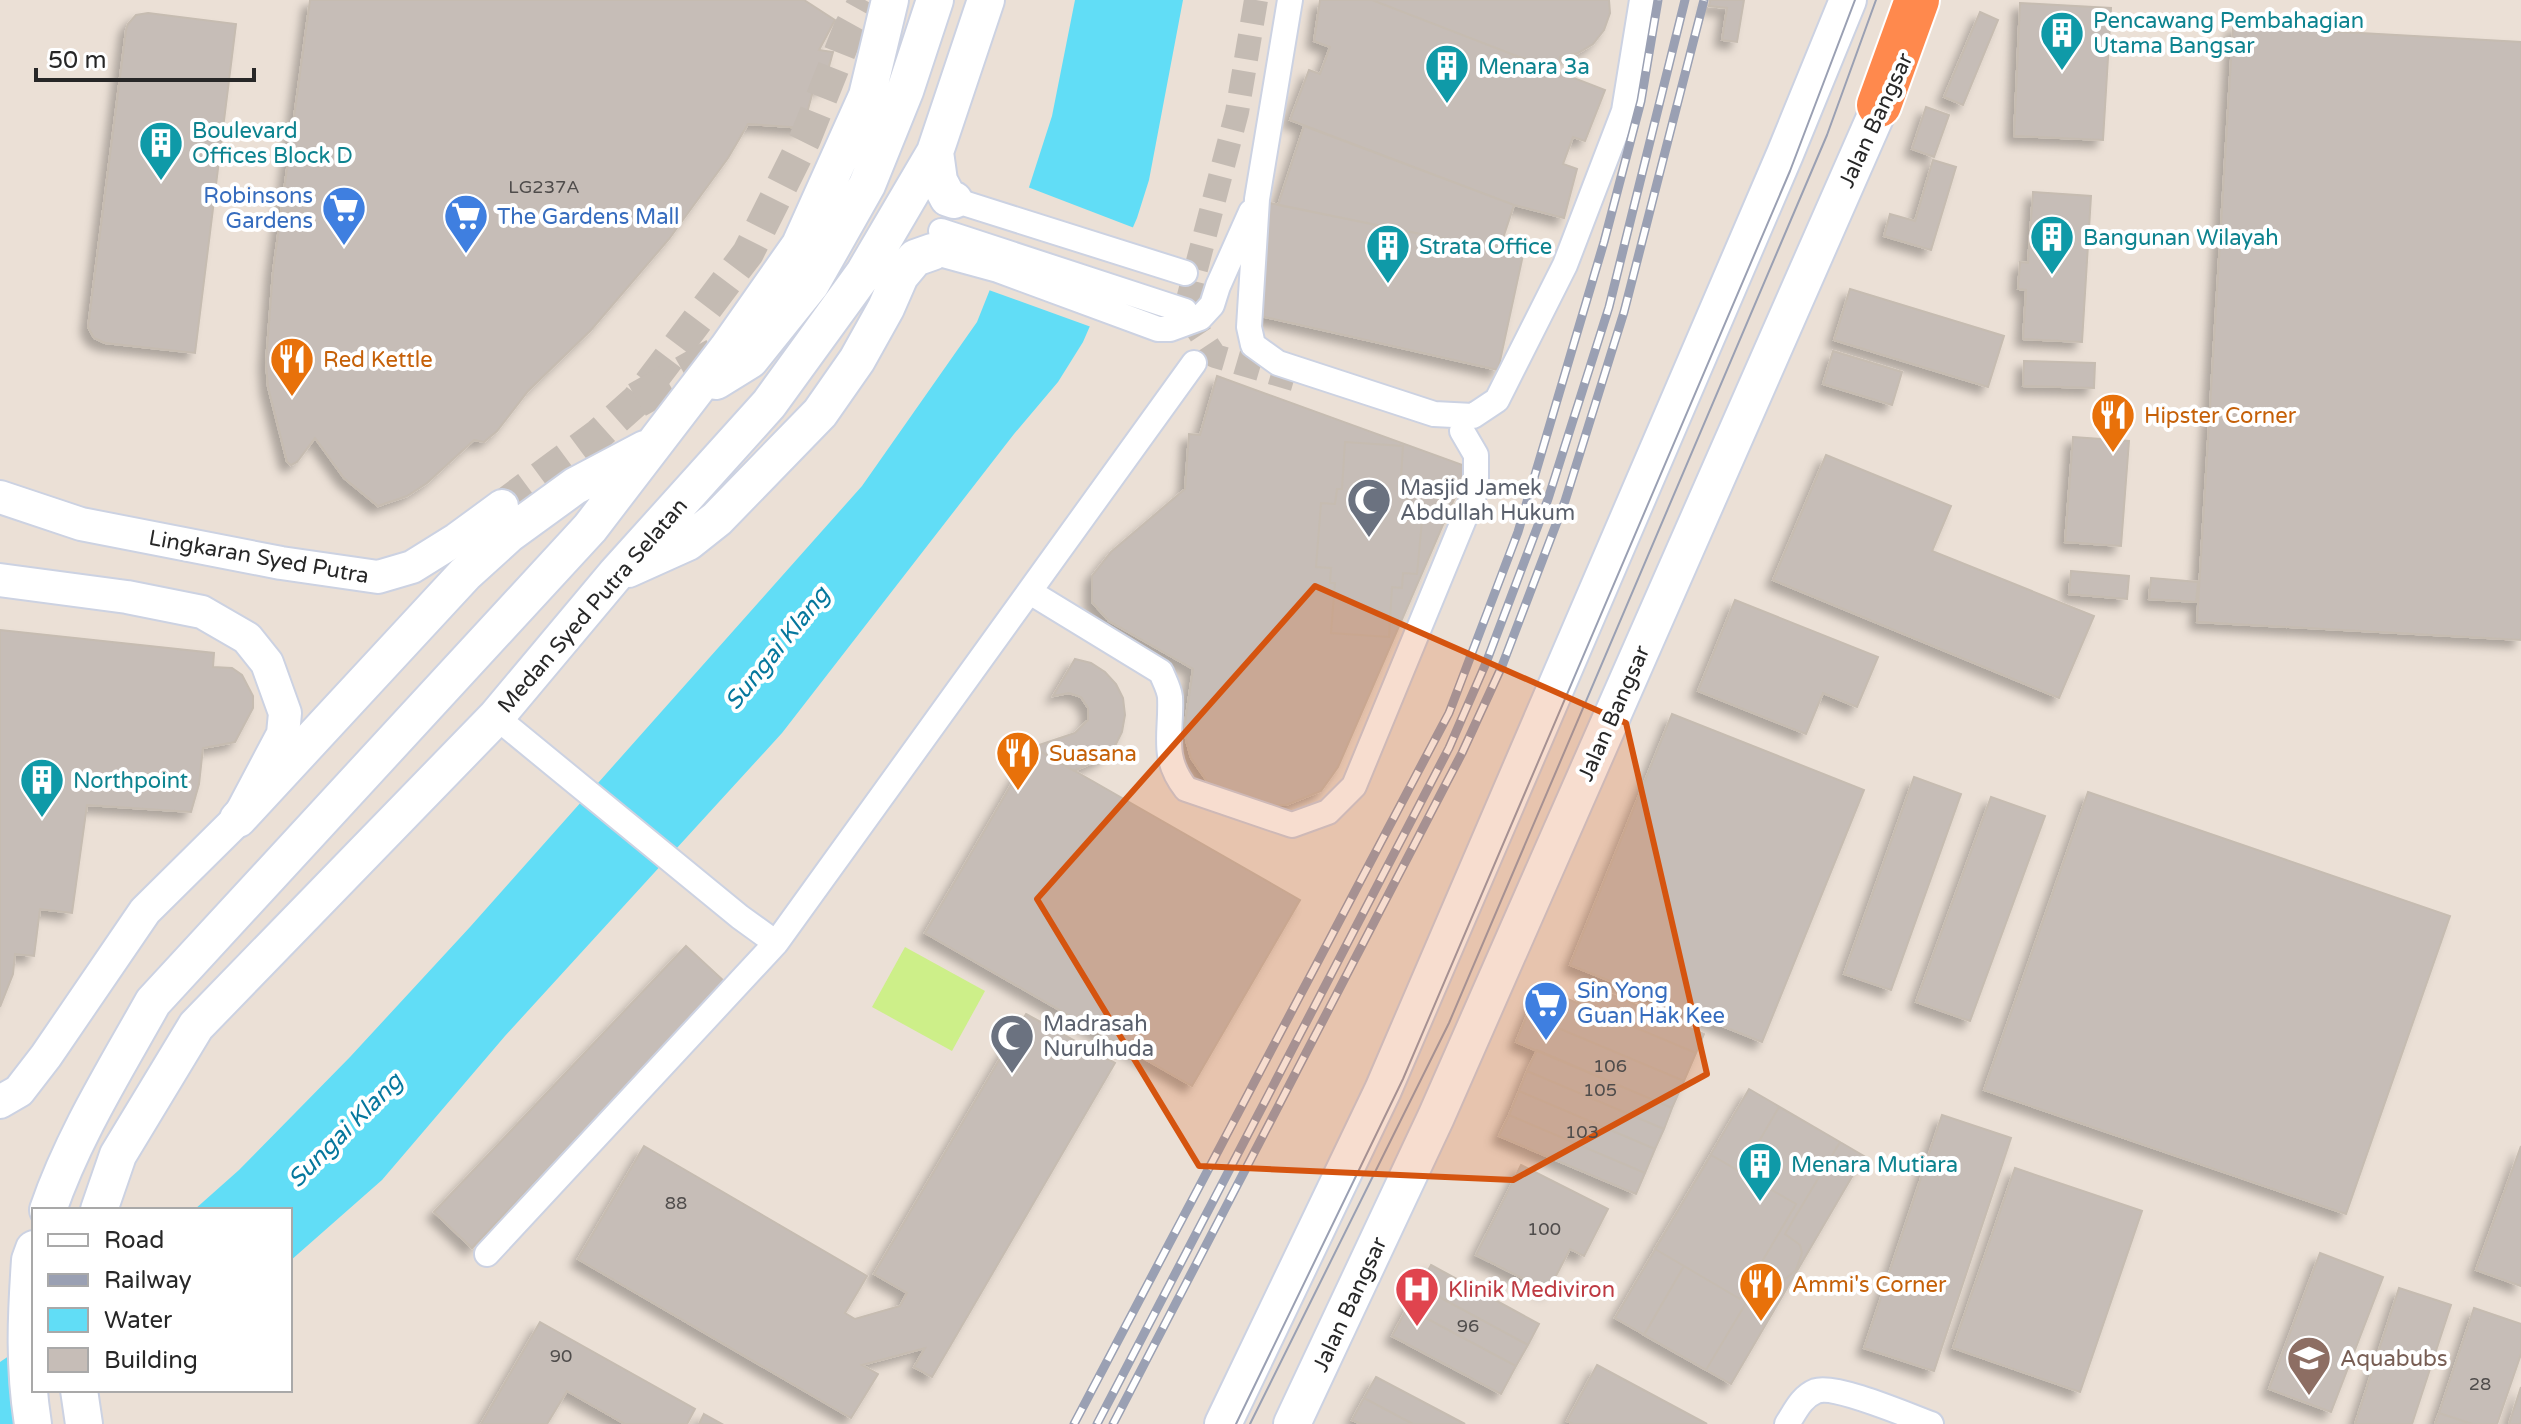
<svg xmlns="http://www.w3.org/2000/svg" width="2521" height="1424" font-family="'Varela Round',sans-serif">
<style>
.pitch{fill:#cdef89}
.water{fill:#61ddf6}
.pier{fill:#ebe0d6}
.building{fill:#c6bdb7;stroke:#c6bcb1;stroke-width:2;filter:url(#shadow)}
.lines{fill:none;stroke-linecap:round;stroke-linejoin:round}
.minor-tunnel{stroke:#c4bbb3;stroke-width:24;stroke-dasharray:24 12;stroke-linecap:butt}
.tertiary-tunnel{stroke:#c4bbb3;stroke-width:32;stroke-dasharray:32 16;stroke-linecap:butt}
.secondary-tunnel{stroke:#c4bbb3;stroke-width:36;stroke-dasharray:36 18;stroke-linecap:butt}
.minor-casing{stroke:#ccd2e2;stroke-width:28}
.tertiary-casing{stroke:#ccd2e2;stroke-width:36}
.secondary-casing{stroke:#ccd2e2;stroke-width:40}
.motorway-casing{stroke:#fff;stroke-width:48}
.minor{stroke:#fff;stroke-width:24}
.tertiary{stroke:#fff;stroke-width:32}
.secondary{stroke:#fff;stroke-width:36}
.motorway{stroke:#ff894d;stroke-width:44}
.tram{stroke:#9aa0b3;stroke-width:2}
.rail-casing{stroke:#9aa0b3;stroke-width:9}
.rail{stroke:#fff;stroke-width:6;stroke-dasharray:18;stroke-linecap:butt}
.marked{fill:#d5540f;fill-opacity:0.2;stroke:#d5540f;stroke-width:6;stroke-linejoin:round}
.labels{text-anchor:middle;stroke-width:8;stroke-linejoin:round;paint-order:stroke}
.number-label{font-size:18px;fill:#4f4c4b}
.culture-label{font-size:22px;fill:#0d838f;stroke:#fff;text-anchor:start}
.street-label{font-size:22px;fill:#272727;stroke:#fff}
.shop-label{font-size:22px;fill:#366cbe;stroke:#fff;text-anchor:start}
.food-label{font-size:22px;fill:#c56008;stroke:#fff;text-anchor:start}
.worship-label{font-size:22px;fill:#5b616d;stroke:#fff;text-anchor:start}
.health-label{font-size:22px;fill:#be3a42;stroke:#fff;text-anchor:start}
.education-label{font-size:22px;fill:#785e54;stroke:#fff;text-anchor:start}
.water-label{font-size:24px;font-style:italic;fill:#05779d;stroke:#fff}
</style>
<defs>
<filter id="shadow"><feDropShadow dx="-7" dy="7" stdDeviation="4" flood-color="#0004"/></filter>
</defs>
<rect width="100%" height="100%" fill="#ebe0d6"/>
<path class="pitch" d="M905 947 985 991 952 1051 872 1007Z"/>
<path class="water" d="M1075 0H1183L1149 180 1137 218 1083 342 1058 382 1014 434 782 733 505 1036 382 1180 290 1261V1210H194L239 1170 350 1057 470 927 862 486 977 322 1022 209 1052 116Z
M34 1339V1390H122L72 1424H0V1362Z"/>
<path class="pier" d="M1025 186 1137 229 1094 328 986 289Z
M34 1390H120L121 1396 79 1424H29Z"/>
<path class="building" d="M310 0H804L835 20 819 50 833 52 823 88 814 87 803 128 748 124 728 158 669 239 591 330 528 391 497 431 484 442 474 440 427 483 407 496 378 506 344 478 315 438 297 462 291 465 287 462 268 387 266 362 273 271Z
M1320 0H1372L1605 90 1585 141 1573 137 1563 164 1577 169 1564 218 1514 205 1290 120 1309 70 1320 74 1330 47 1314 41Z
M1372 0H1609L1610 13 1604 30 1593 44 1578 53 1560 57 1558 72Z
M1710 0H1744L1737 42 1722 40 1727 8 1709 6Z
M2020 3 2111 8 2103 140 2014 136Z
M1980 12 1998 20 1963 105 1944 97Z
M148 13 236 24 195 353 105 343 94 338 88 327 126 30 128 24 136 15Z
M2233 26 2521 42V640L2197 622Z
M1926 107 1949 115 1934 157 1912 149Z
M1304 126 1514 205 1499 250 1278 205Z
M1933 160 1956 167 1931 250 1884 236 1890 214 1915 221Z
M2033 192 2091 196 2082 342 2023 339 2026 290 2018 289 2020 262 2028 263Z
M1270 203 1523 255 1498 370 1256 315Z
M1850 289 2004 336 1988 387 1834 340Z
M1833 351 1902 372 1892 405 1823 384Z
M2024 361 2095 363 2094 388 2023 386Z
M1217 376 1468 467 1338 767 1321 791 1286 805H1266L1215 786 1207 781 1191 758 1186 740 1185 723 1193 669 1109 621 1092 602V576L1111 552 1185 489 1189 434 1200 435Z
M2073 437 2129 441 2121 546 2065 542Z
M1345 442 1403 446 1400 493H1408L1406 509 1423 510 1417 574 1403 573 1402 588 1392 587 1389 637 1331 633 1335 583H1330L1331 568 1316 567 1321 503 1335 504 1337 489H1342Z
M1826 455 1951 506 1932 551 2094 616 2059 698 1773 580Z
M2071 571 2129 576 2127 599 2069 594Z
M2151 578 2198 582 2196 602 2149 599Z
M1735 600 1878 657 1857 707 1823 693 1806 734 1698 691Z
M0 630 214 653 213 667 232 668 242 675 253 696V708L235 742 203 748 199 784 191 812 87 805 72 913 40 909 34 956 15 954 13 974 0 1007Z
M1075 659 1091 663 1105 672 1116 684 1123 698 1125 715 1122 732 1115 746 1102 759 1074 771 1033 747 1075 733 1088 720V708L1081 697 1069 693 1053 696Z
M1672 714 1864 790 1762 1042 1570 965Z
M1033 747 1300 900 1192 1086 925 933Z
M1914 777 1961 794 1891 990 1844 974Z
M2088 792 2450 916 2346 1214 1984 1090Z
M1991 797 2045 816 1970 1021 1916 1002Z
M686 946 725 982 472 1248 434 1212Z
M1587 984 1704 1034 1696 1053 1579 1004Z
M1539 987 1696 1053 1684 1081 1527 1015Z
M1026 1014 1115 1063 932 1377 914 1367 925 1348 862 1365 878 1374 851 1418 578 1259 644 1146 867 1276 845 1313 855 1319 900 1306 907 1293 874 1274Z
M1527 1015 1684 1081 1672 1108 1516 1042Z
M1537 1050 1672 1108 1664 1129 1527 1071Z
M1527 1071 1664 1129 1655 1149 1519 1091Z
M1749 1089 1864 1156 1731 1384 1615 1318Z
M1519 1091 1655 1149 1645 1173 1509 1115Z
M1779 1107 1840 1142 1785 1234 1800 1245 1802 1253 1796 1270 1783 1281 1773 1282 1761 1278 1706 1370 1644 1335 1684 1266 1655 1249 1711 1155 1741 1172Z
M1509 1115 1645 1173 1636 1194 1499 1136Z
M1942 1115 2011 1138 1934 1371 1864 1348Z
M2521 1146V1286L2476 1270Z
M1711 1155 1796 1204 1740 1299 1655 1249Z
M1521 1165 1608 1209 1584 1256 1570 1249 1548 1291 1476 1255Z
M2015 1168 2142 1211 2080 1392 1953 1348Z
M2320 1253 2383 1277 2331 1412 2269 1389Z
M1431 1265 1539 1324 1528 1345 1419 1286Z
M1419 1286 1528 1345 1516 1366 1407 1308Z
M2399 1288 2451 1305 2412 1424H2355Z
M1407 1308 1516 1366 1501 1394 1392 1336Z
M2474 1308 2521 1324V1354L2497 1424H2472L2439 1413Z
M540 1322 695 1409 687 1424H625L567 1391 547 1424H481Z
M1597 1365 1707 1424H1573L1567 1421Z
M1376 1377 1465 1424H1413L1364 1398Z
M2521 1387V1424H2509Z
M1364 1398 1413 1424H1361L1352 1420Z
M2439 1413 2472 1424H2435Z
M704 1414 722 1424H699Z"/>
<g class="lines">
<path class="minor-tunnel" d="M1256 0 1237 112 1185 311 1215 356 1304 382"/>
<path class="tertiary-tunnel" d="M502 506 599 434 637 400 748 253 805 139 849 29 865 0"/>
<path class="secondary-tunnel" d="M637 400 727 349"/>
<g class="minor-casing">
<path id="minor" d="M1290 0 1257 199 1249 327 1253 345 1278 363 1434 414 1473 416 1497 400 1565 265 1624 111 1642 0
M954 200 1185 273
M941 231 1185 311
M932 252 998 270 1158 329H1170L1200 318 1212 305 1218 286 1251 212
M1030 592 1161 672C1164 680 1169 688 1170 697 1172 733 1160 756 1186 789L1292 825 1328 812 1354 786 1476 490V455L1462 431
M496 717 740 917 776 943
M487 1254 776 943 1194 363
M1787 1424C1795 1412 1801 1397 1816 1391 1835 1384 1909 1416 1931 1424"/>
</g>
<g class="tertiary-casing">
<path id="tertiary" d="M0 497 81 524 281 563 378 577 412 567 457 539 502 506
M0 580 127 597 202 612 247 638 267 663 285 713 283 734 238 819 145 911 46 1056 19 1091 0 1102"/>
</g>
<g class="secondary-casing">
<path id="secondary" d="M935 152 939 181 948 198 954 200
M716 381 750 360 811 284 867 185 905 91 935 0
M628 569 688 542 717 519 820 413 857 360 886 308 900 276 915 258 932 252
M238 819 465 574 509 534 575 486 645 449
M48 1210C73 1137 115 1070 153 1002L590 528 727 349 800 245 867 96 890 0
M99 1210 118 1155 196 1026 496 717 615 575 769 404 864 273 935 152 986 0
M79 1390 84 1424
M33 1424C24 1367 26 1318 30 1260L34 1249
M1223 1424 1383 1090 1785 154 1848 0
M1292 1424 1436 1117 1891 81"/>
</g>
<g class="motorway-casing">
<path id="motorway" d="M1879 105 1917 0"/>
</g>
<use href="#minor" class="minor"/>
<use href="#tertiary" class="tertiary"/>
<use href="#secondary" class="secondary"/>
<use href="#motorway" class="motorway"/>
<path class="tram" d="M1236 1424 1403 1079 1790 171 1855 0
M1250 1424 1449 1023 1827 135 1876 0"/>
<g class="rail-casing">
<path id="rail" d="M1074 1424 1449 713 1518 532 1604 242 1641 101 1658 0
M1097 1424 1449 748 1486 663 1548 499 1609 307 1685 0
M1113 1424 1462 753 1502 666 1565 501 1624 312 1704 0"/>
</g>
<use href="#rail" class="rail"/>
</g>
<path class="marked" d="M1315 586 1626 723 1707 1074 1513 1180 1199 1166 1037 899Z"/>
<defs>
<g id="building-pin" transform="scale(2.3)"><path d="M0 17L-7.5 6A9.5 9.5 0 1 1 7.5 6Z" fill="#0f9aa8" stroke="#fff"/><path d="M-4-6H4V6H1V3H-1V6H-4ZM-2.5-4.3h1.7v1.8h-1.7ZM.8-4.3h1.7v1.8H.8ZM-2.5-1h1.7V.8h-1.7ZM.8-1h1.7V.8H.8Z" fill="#fff"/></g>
<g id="supermarket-pin" transform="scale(2.3)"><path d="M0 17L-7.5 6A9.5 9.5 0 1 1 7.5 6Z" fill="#3f7fe0" stroke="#fff"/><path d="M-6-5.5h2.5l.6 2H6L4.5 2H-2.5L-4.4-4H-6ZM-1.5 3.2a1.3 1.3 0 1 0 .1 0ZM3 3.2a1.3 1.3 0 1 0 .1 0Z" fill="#fff"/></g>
<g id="restaurant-pin" transform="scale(2.3)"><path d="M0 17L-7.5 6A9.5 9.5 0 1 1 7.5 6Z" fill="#e8710a" stroke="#fff"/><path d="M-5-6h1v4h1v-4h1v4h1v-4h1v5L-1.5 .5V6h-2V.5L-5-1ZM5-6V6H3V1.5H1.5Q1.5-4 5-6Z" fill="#fff"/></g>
<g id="mosque-pin" transform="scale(2.3)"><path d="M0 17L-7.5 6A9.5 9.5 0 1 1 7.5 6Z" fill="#6b7280" stroke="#fff"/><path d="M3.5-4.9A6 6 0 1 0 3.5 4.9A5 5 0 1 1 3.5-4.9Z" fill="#fff"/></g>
<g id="hospital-pin" transform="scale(2.3)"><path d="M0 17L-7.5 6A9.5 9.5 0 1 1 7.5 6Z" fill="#e0444e" stroke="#fff"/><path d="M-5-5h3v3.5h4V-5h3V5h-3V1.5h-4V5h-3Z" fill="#fff"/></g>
<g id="school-pin" transform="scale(2.3)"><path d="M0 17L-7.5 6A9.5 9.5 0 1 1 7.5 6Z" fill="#8d6e63" stroke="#fff"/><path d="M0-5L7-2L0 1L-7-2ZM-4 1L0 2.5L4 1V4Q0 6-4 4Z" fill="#fff"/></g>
</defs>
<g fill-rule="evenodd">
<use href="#building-pin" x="2062" y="33"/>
<use href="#building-pin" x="1447" y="66"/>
<use href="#building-pin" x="161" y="143"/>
<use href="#supermarket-pin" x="344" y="208"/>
<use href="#supermarket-pin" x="466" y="216"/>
<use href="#building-pin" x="2052" y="237"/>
<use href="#building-pin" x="1388" y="246"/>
<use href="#restaurant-pin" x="292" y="359"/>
<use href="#restaurant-pin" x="2113" y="415"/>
<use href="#mosque-pin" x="1369" y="500"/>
<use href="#restaurant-pin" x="1018" y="753"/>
<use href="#building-pin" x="42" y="780"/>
<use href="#supermarket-pin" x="1546" y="1003"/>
<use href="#mosque-pin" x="1012" y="1036"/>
<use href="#building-pin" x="1760" y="1164"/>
<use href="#restaurant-pin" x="1761" y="1284"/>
<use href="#hospital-pin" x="1417" y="1289"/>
<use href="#school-pin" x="2309" y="1358"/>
</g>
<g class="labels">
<g class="number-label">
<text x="544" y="193">LG237A</text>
<text x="1610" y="1072">106</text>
<text x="1600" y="1096">105</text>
<text x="1582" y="1138">103</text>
<text x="676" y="1209">88</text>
<text x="1544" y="1235">100</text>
<text x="1468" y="1332">96</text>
<text x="561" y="1362">90</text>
<text x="2480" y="1390">28</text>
</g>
<g class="culture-label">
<text x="2093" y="28">Pencawang Pembahagian<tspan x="2093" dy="25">Utama Bangsar</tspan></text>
<text x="1478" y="74">Menara 3a</text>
<text x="192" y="138">Boulevard<tspan x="192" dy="25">Offices Block D</tspan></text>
<text x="2083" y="245">Bangunan Wilayah</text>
<text x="1419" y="254">Strata Office</text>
<text x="73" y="788">Northpoint</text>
<text x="1791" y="1172">Menara Mutiara</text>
</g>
<g class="street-label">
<text transform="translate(1875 120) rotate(-65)" y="8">Jalan Bangsar</text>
<text transform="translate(259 556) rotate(10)" y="8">Lingkaran Syed Putra</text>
<text transform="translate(592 605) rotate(-49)" y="8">Medan Syed Putra Selatan</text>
<text transform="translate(1613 713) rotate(-66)" y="8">Jalan Bangsar</text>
<text transform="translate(1349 1304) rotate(-65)" y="8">Jalan Bangsar</text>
</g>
<g class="shop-label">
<text x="313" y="203" text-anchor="end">Robinsons<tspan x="313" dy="25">Gardens</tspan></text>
<text x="497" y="224">The Gardens Mall</text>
<text x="1577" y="998">Sin Yong<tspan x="1577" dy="25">Guan Hak Kee</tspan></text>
</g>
<g class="food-label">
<text x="323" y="367">Red Kettle</text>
<text x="2144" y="423">Hipster Corner</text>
<text x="1049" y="761">Suasana</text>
<text x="1792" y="1292">Ammi's Corner</text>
</g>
<g class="worship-label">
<text x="1400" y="495">Masjid Jamek<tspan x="1400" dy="25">Abdullah Hukum</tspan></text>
<text x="1043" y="1031">Madrasah<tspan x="1043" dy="25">Nurulhuda</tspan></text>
</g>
<g class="health-label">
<text x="1448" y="1297">Klinik Mediviron</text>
</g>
<g class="education-label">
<text x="2340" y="1366">Aquabubs</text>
</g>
<g class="water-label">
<text transform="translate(777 648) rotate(-51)" y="8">Sungai Klang</text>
<text transform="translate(345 1130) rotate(-45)" y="8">Sungai Klang</text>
</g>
</g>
<rect x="32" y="1208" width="260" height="184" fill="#ffffff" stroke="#a9a9a9" stroke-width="2"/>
<rect x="48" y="1234" width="40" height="12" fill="#ffffff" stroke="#a9a9a9" stroke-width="2"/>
<text x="104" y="1248" font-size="24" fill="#272727">Road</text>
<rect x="48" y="1274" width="40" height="12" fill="#9aa0b3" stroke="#a9a9a9" stroke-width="2"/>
<text x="104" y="1288" font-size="24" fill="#272727">Railway</text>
<rect x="48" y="1308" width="40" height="24" fill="#61ddf6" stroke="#a9a9a9" stroke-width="2"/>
<text x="104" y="1328" font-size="24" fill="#272727">Water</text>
<rect x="48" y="1348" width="40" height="24" fill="#c6bdb7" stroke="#a9a9a9" stroke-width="2"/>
<text x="104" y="1368" font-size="24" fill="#272727">Building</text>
<path d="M36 68v12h218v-12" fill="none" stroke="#272727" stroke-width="4"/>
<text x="48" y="68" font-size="24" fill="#272727" stroke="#ffffff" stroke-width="6" paint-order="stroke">50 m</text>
</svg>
